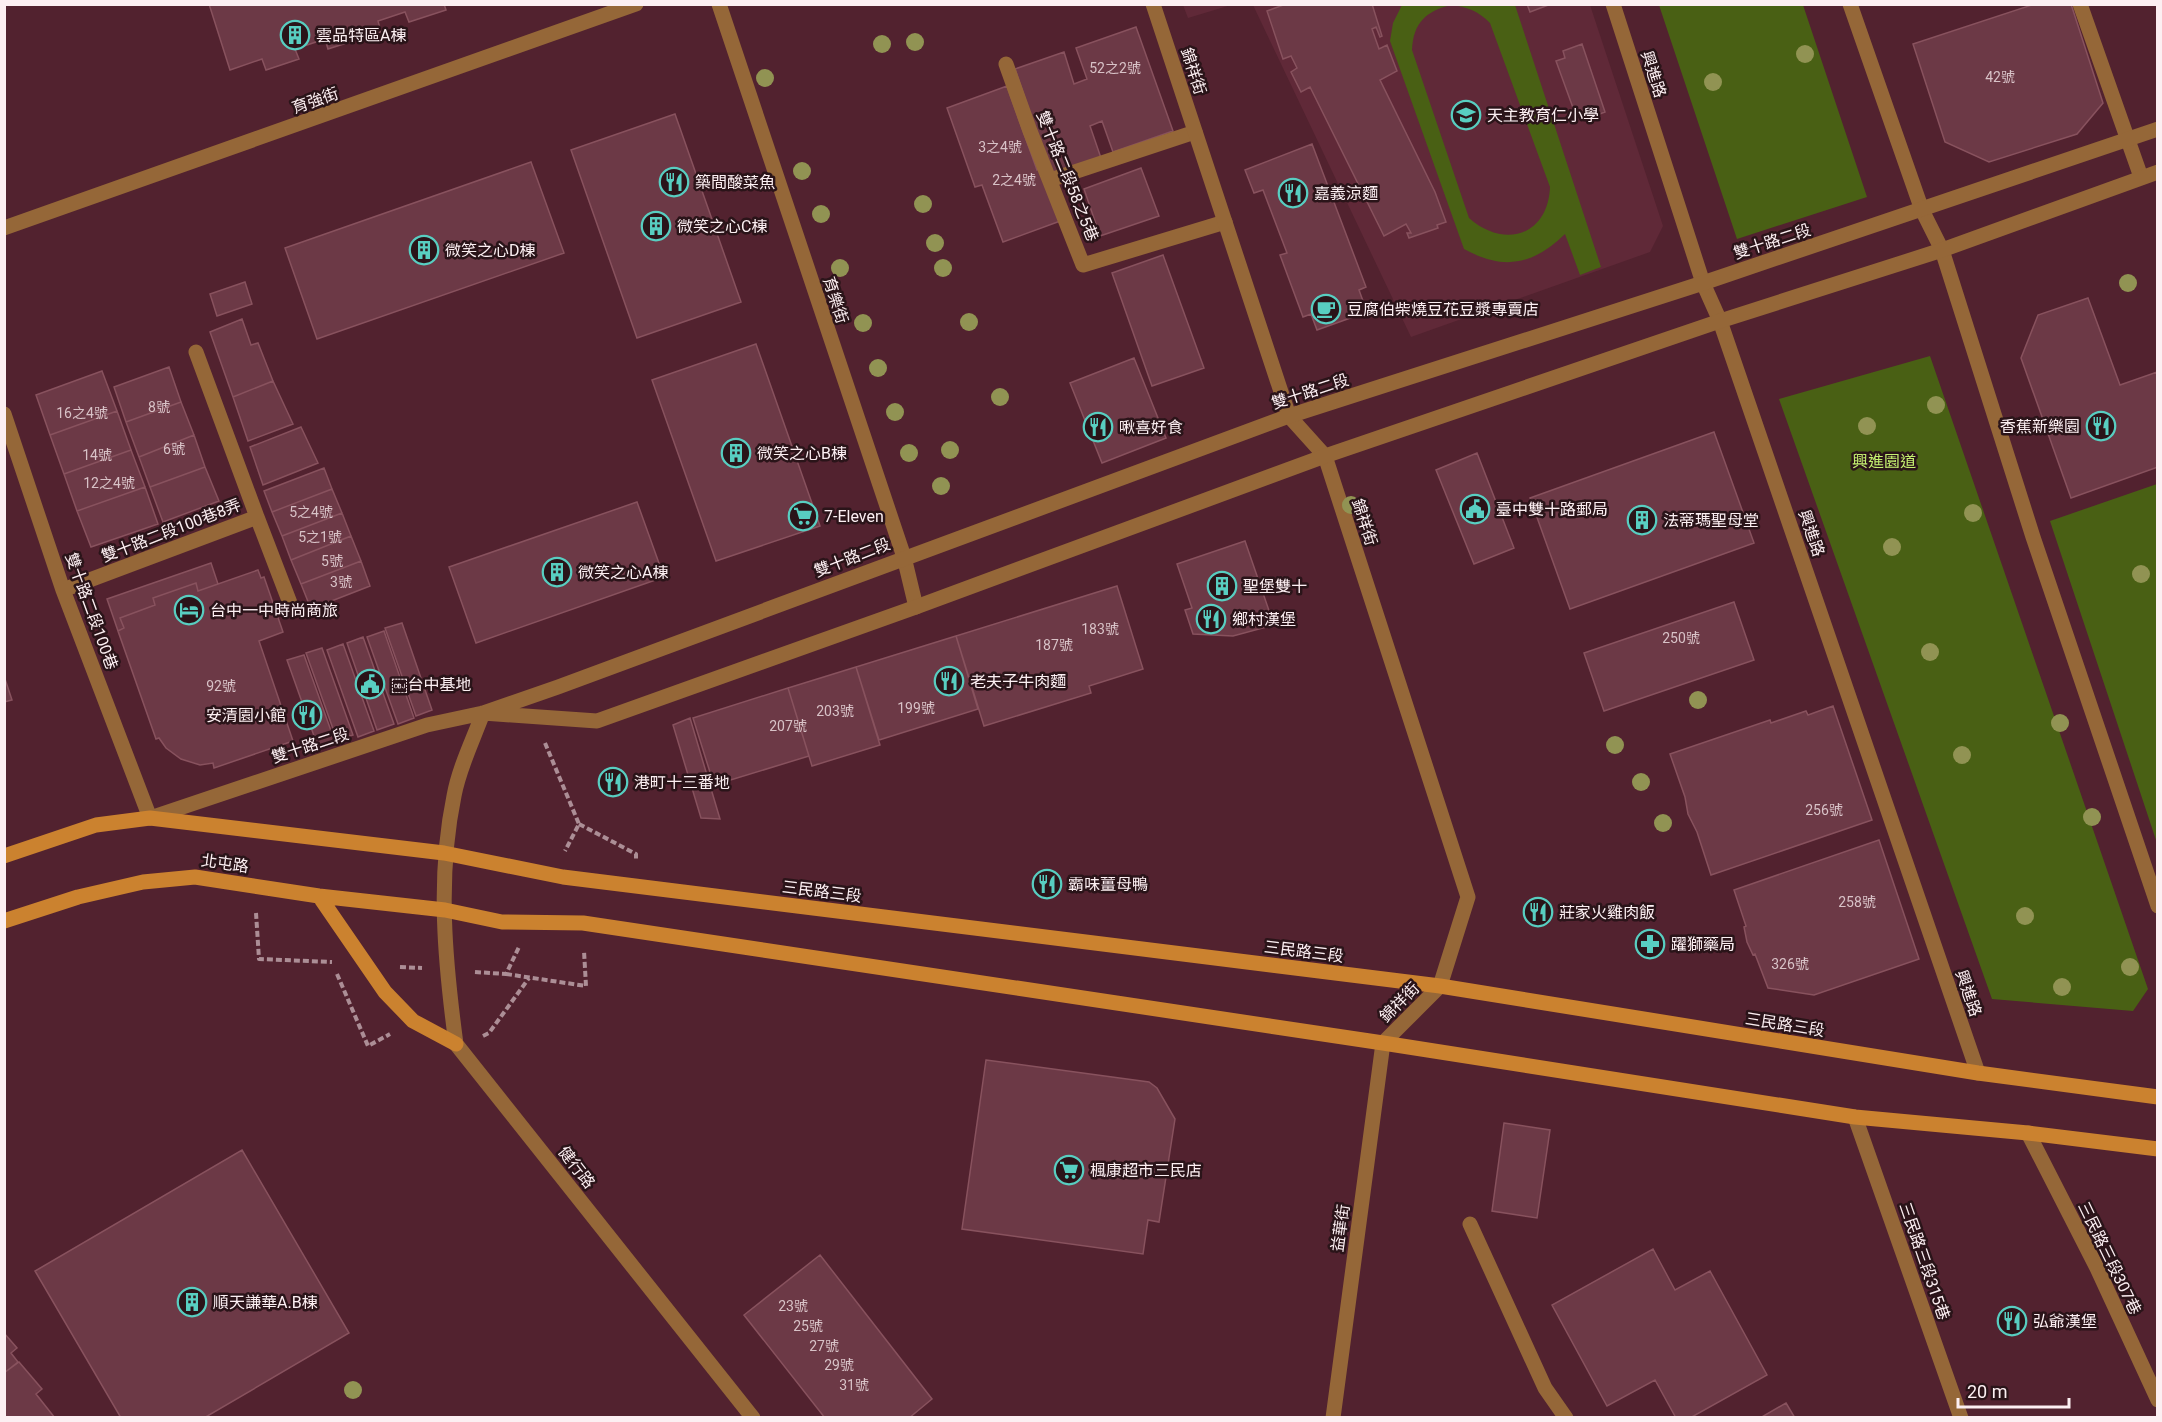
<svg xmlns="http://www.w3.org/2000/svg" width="2162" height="1422" font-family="Roboto,'Noto Sans TC',sans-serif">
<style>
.built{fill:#602938}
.green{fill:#496014;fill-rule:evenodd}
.building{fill:#6c3946;stroke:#88525e;stroke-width:1.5}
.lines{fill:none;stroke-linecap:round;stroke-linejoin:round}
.path{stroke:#ac8e96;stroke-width:4;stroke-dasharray:6 3;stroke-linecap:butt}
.service{stroke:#956738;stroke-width:15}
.minor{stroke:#956738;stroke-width:15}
.tertiary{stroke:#956738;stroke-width:15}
.secondary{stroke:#cb822f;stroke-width:15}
.tree{fill:#919353}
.labels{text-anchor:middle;stroke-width:5;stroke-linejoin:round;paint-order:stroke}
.number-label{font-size:14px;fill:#d8c2c7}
.poi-label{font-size:16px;fill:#fceff2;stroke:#2a1419;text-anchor:start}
.street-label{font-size:16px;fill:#fceff2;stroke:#2a1419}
.park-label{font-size:16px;fill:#c5f071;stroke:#2a1419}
</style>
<rect width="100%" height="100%" fill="#52222f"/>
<path class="built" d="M1183 5V4L1231 5 1188 18Z
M1253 5H1590L1663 226 1650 252 1411 337Z"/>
<path class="green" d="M1402 5H1515L1601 267 1580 275 1565 234C1533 265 1504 271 1464 249L1390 41 1393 23ZM1451 5C1468 7 1478 11 1490 23L1550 187C1548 236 1504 249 1469 218L1412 50C1413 23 1426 11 1451 5Z
M1659 5H1803L1867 197 1737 239Z
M1930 356 2148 989 2133 1011 1992 999 1779 399Z
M2157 484H2158L2157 843 2050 521Z"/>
<path class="building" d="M209 4H444L446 10 409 22 405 12 378 21 381 32 328 49 325 39 295 49 299 59 266 70 262 59 230 70Z
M1286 4H1372L1382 36 1380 37 1376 27 1372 29 1379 49 1387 45 1397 71 1380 80 1435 192 1446 222 1437 225 1438 228 1409 238 1407 233H1411L1406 224 1384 236 1310 87 1301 92 1291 72 1297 68 1291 56 1283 59 1267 11Z
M1527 4H1551L1530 12Z
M2035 4H2071L2103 103 2077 134 1989 162 1945 142 1913 44Z
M1136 27 1173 131 1113 152 1102 121 1090 126 1101 158 1051 175 1015 69 1064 52 1074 84 1087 79 1076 48Z
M1582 44 1605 112 1586 119 1584 113 1576 116 1556 61 1565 58 1563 51Z
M1007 86 1037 170 1044 167 1063 220 1003 242 982 185 975 187 947 108Z
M675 114 741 302 637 338 571 150Z
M1312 144 1366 287 1359 290 1367 312 1317 330 1311 314 1303 317 1280 255 1287 253 1263 190 1254 193 1245 170Z
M531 162 564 253 317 339 285 248Z
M1141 168 1159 216 1100 236 1084 189Z
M1163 255 1204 368 1152 386 1112 273Z
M245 282 252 304 217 316 210 294Z
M2088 298 2120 385 2157 372 2158 467 2071 498 2021 358 2038 315Z
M242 319 251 345 258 343 273 381 233 397 210 332Z
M756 344 820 526 716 561 652 380Z
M1134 358 1166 438 1102 463 1070 383Z
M169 367 181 402 126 422 114 387Z
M102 371 117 411 50 435 36 395Z
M273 381 293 424 248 441 233 397Z
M181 402 194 435 139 457 126 422Z
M117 411 131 450 64 474 50 435Z
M301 427 318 463 263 485 250 447Z
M1714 432 1754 543 1570 609 1530 498Z
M194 435 205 467 150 487 139 457Z
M131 450 145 487 77 511 64 474Z
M1477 453 1514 548 1474 564 1436 470Z
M205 467 219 501 163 522 150 487Z
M324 468 332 489 272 512 264 491Z
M145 487 158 524 91 547 77 511Z
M332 489 342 513 282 536 272 512Z
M637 502 664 577 476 643 449 567Z
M342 513 351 536 291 560 282 536Z
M351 536 361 561 301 584 291 560Z
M1245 541 1274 625 1233 636 1193 634 1185 610 1192 608 1177 564Z
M361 561 370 586 311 609 301 584Z
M211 563 218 584 198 591 196 583 153 598 155 605 120 618 124 628 118 631 107 599Z
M258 570 261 578 264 577 283 632 259 641 293 741 214 768 213 763 200 765 181 759 166 748 159 738 156 739 118 631 124 628 120 618 155 605 153 598 196 583 198 591Z
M1117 586 1143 669 1089 686 1091 693 984 726 956 636Z
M1734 602 1754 660 1604 711 1584 653Z
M402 623 432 710 416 716 385 628Z
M384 631 414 718 398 724 367 637Z
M956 636 978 709 879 740 856 667Z
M363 637 394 724 377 730 347 643Z
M343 644 374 731 358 737 327 650Z
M322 648 353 735 337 740 306 653Z
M304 655 335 742 318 747 287 660Z
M856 667 880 745 812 766 788 688Z
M4 676 12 700 4 702Z
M788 688 809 756 714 785 693 718Z
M1833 706 1872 820 1711 875 1697 832 1688 814 1685 797 1670 754 1770 720 1771 723 1806 711 1808 715Z
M690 718 720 819 701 818 673 725Z
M1879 840 1919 959 1814 995 1768 988 1755 954 1753 955 1747 942 1744 927 1746 926 1734 890Z
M986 1060 1149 1082 1157 1088 1175 1119 1159 1222 1148 1220 1143 1254 962 1229Z
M1504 1123 1550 1130 1537 1218 1492 1211Z
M242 1150 349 1333 204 1418H121L35 1271Z
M1653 1249 1675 1290 1710 1271 1767 1375 1690 1418H1676L1655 1380 1607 1406 1552 1305Z
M820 1255 932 1399 909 1418H825L744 1315Z
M4 1333 17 1348 11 1353 18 1362 4 1373Z
M19 1362 42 1389 36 1394 55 1418H4V1373Z
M1786 1403 1795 1418H1760Z"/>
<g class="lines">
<path class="path" d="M545 743 579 824 565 851
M579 824 636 854V861
M256 913 259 959 332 962
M400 967 422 968
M475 972 506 974 519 947
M337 974 368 1046 390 1034
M506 974 586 986 584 951
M483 1036 489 1033 529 978"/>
<path class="service" d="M1006 64 1030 131 1083 265 1225 222
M1050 180 1195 132
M4 414 63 590 150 818
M257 517 290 603
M63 590 257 517 196 352
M2028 1133 2097 1268 2158 1400"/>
<path class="minor" d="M719 4 904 557 916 607
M1153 4 1289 416 1325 456 1468 897 1440 986 1383 1043 1333 1418
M1613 4 1703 283 1720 321 1978 1073
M1850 4 1922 210 1942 250 2033 537 2158 906
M2080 4 2141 177
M4 228 636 4
M1855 1117 1961 1418
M1470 1224 1545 1388 1566 1418"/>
<path class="tertiary" d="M150 818 427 725 483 713 558 687 1289 416 1703 283 2158 129
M753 1418 456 1044C445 962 437 878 454 796 459 768 473 740 483 713L597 721 916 607 1325 456 1720 321 1942 250 2158 172"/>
<path class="secondary" d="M4 856 96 825 150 818 444 853 563 877 1440 986 1978 1073 2158 1097
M319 896 385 992 413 1021 456 1044
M4 921 78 897 143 882 195 877 319 896 445 910 502 922 583 923 1383 1043 1855 1117 2028 1133 2158 1149"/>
</g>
<g class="tree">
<circle cx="915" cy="42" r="9"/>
<circle cx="882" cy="44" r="9"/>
<circle cx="1805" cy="54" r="9"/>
<circle cx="765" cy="78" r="9"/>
<circle cx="1713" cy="82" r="9"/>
<circle cx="802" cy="171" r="9"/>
<circle cx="923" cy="204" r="9"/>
<circle cx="821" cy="214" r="9"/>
<circle cx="935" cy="243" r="9"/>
<circle cx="840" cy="268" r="9"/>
<circle cx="943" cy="268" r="9"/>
<circle cx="2128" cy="283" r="9"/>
<circle cx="969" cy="322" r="9"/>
<circle cx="863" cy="323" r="9"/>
<circle cx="878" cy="368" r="9"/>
<circle cx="1000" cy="397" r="9"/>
<circle cx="1936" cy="405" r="9"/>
<circle cx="895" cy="412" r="9"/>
<circle cx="1867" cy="426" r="9"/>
<circle cx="950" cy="450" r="9"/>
<circle cx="909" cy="453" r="9"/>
<circle cx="941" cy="486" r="9"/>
<circle cx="1351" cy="505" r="9"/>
<circle cx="1973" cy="513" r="9"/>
<circle cx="1892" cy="547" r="9"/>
<circle cx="2141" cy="574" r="9"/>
<circle cx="1930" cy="652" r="9"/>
<circle cx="1698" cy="700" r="9"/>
<circle cx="2060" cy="723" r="9"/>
<circle cx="1615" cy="745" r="9"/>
<circle cx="1962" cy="755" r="9"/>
<circle cx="1641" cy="782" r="9"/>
<circle cx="2092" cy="817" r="9"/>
<circle cx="1663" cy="823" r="9"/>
<circle cx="2025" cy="916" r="9"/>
<circle cx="2130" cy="967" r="9"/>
<circle cx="2062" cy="987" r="9"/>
<circle cx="353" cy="1390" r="9"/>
</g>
<defs>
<g id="building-ring" transform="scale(1.5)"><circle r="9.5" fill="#2a1419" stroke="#58cec1" stroke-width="1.5"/><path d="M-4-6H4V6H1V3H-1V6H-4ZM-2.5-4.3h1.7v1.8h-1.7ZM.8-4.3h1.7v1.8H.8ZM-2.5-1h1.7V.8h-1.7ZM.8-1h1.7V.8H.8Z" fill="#58cec1"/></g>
<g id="school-ring" transform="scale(1.5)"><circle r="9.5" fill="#2a1419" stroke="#58cec1" stroke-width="1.5"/><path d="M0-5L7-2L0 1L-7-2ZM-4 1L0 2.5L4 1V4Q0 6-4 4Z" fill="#58cec1"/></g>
<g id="restaurant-ring" transform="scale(1.5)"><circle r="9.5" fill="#2a1419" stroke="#58cec1" stroke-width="1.5"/><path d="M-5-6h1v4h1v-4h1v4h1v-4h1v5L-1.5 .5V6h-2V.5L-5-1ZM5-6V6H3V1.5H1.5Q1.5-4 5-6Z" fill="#58cec1"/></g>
<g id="cafe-ring" transform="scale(1.5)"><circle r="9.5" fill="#2a1419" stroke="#58cec1" stroke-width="1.5"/><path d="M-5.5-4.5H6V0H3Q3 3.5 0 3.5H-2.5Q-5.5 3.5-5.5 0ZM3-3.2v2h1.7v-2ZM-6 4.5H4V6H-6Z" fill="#58cec1"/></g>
<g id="civic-ring" transform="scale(1.5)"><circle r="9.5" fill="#2a1419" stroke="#58cec1" stroke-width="1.5"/><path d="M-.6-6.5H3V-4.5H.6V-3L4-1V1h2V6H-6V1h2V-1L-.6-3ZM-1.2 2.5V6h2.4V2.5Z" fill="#58cec1"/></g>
<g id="supermarket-ring" transform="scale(1.5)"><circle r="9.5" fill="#2a1419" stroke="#58cec1" stroke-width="1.5"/><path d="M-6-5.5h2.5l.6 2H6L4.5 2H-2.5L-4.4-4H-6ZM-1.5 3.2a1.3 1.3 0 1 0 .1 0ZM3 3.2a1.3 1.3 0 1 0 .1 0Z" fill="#58cec1"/></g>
<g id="hotel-ring" transform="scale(1.5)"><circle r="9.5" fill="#2a1419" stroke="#58cec1" stroke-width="1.5"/><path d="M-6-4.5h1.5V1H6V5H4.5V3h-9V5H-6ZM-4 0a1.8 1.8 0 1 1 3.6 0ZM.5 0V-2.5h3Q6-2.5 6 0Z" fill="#58cec1"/></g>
<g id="pharmacy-ring" transform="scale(1.5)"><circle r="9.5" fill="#2a1419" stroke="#58cec1" stroke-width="1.5"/><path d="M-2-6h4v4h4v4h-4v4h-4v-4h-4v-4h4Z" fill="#58cec1"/></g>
</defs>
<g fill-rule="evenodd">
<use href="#building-ring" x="295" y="35"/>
<use href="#school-ring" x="1466" y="115"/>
<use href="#restaurant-ring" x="674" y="182"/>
<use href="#restaurant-ring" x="1293" y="193"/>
<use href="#building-ring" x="656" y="226"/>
<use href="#building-ring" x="424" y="250"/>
<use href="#cafe-ring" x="1326" y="309"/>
<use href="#restaurant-ring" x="2101" y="426"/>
<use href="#restaurant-ring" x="1098" y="427"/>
<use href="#building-ring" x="736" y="453"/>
<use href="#civic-ring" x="1475" y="509"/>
<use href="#supermarket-ring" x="803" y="516"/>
<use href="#building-ring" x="1642" y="520"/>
<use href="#building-ring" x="557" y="572"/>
<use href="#building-ring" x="1222" y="586"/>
<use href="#hotel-ring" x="189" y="610"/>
<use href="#restaurant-ring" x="1211" y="619"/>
<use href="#restaurant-ring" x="949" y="681"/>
<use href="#civic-ring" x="370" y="684"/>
<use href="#restaurant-ring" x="307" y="715"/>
<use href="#restaurant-ring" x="613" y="782"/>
<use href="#restaurant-ring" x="1047" y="884"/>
<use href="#restaurant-ring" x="1538" y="912"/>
<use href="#pharmacy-ring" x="1650" y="944"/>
<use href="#supermarket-ring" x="1069" y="1170"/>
<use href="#building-ring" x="192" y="1302"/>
<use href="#restaurant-ring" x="2012" y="1321"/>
</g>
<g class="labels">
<g class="number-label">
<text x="1115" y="73">52之2號</text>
<text x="2000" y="82">42號</text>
<text x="1000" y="152">3之4號</text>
<text x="1014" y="185">2之4號</text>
<text x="159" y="412">8號</text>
<text x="82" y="418">16之4號</text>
<text x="174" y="454">6號</text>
<text x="97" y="460">14號</text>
<text x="109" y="488">12之4號</text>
<text x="311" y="517">5之4號</text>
<text x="320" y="542">5之1號</text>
<text x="332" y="566">5號</text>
<text x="341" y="587">3號</text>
<text x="1100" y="634">183號</text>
<text x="1681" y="643">250號</text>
<text x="1054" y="650">187號</text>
<text x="221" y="691">92號</text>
<text x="916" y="713">199號</text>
<text x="835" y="716">203號</text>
<text x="788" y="731">207號</text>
<text x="1824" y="815">256號</text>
<text x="1857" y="907">258號</text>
<text x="1790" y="969">326號</text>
<text x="793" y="1311">23號</text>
<text x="808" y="1331">25號</text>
<text x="824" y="1351">27號</text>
<text x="839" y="1370">29號</text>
<text x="854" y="1390">31號</text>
</g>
<g class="poi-label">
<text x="316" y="41">雲品特區A棟</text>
<text x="1487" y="121">天主教育仁小學</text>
<text x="695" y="188">築間酸菜魚</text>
<text x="1314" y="199">嘉義涼麵</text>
<text x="677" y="232">微笑之心C棟</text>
<text x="445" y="256">微笑之心D棟</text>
<text x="1347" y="315">豆腐伯柴燒豆花豆漿專賣店</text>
<text x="2080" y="432" text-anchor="end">香蕉新樂園</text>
<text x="1119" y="433">啾喜好食</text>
<text x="757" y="459">微笑之心B棟</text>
<text x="1496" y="515">臺中雙十路郵局</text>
<text x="824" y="522">7-Eleven</text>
<text x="1663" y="526">法蒂瑪聖母堂</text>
<text x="578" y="578">微笑之心A棟</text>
<text x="1243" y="592">聖堡雙十</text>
<text x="210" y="616">台中一中時尚商旅</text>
<text x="1232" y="625">鄉村漢堡</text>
<text x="970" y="687">老夫子牛肉麵</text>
<text x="391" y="690">￼台中基地</text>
<text x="286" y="721" text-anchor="end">安清園小館</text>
<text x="634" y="788">港町十三番地</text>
<text x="1068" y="890">霸味薑母鴨</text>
<text x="1559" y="918">莊家火雞肉飯</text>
<text x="1671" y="950">躍獅藥局</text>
<text x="1090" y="1176">楓康超市三民店</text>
<text x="213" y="1308">順天謙華A.B棟</text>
<text x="2033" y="1327">弘爺漢堡</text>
</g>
<g class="street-label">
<text transform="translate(1194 71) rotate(72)" y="6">錦祥街</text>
<text transform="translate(1654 74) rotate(72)" y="6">興進路</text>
<text transform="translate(315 100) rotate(-19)" y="6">育強街</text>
<text transform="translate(1068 176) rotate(68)" y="6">雙十路二段58之5巷</text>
<text transform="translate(1772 241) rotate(-18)" y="6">雙十路二段</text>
<text transform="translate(836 300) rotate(72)" y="6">育樂街</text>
<text transform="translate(1310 391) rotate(-18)" y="6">雙十路二段</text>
<text transform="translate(1365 522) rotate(72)" y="6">錦祥街</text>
<text transform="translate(171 530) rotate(-21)" y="6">雙十路二段100巷8弄</text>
<text transform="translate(1812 533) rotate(71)" y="6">興進路</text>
<text transform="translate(852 557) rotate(-21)" y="6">雙十路二段</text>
<text transform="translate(92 611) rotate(70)" y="6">雙十路二段100巷</text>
<text transform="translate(310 745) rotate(-18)" y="6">雙十路二段</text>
<text transform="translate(225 863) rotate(8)" y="6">北屯路</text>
<text transform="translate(822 891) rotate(7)" y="6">三民路三段</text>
<text transform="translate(1304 951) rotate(7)" y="6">三民路三段</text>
<text transform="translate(1969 993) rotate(71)" y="6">興進路</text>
<text transform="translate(1399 1002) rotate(-45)" y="6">錦祥街</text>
<text transform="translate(1785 1024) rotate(9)" y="6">三民路三段</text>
<text transform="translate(577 1167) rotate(52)" y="6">健行路</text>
<text transform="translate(1340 1228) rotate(-82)" y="6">益華街</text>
<text transform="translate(2110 1258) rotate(64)" y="6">三民路三段307巷</text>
<text transform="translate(1925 1261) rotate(71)" y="6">三民路三段315巷</text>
</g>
<g class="park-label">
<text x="1884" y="467">興進園道</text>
</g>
</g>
<rect width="2162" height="1422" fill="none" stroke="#fceff2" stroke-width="12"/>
<path d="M1958 1398v9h111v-9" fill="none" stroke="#fceff2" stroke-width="3"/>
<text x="1967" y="1398" font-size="18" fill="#fceff2" stroke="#2a1419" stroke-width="4.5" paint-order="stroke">20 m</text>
</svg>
